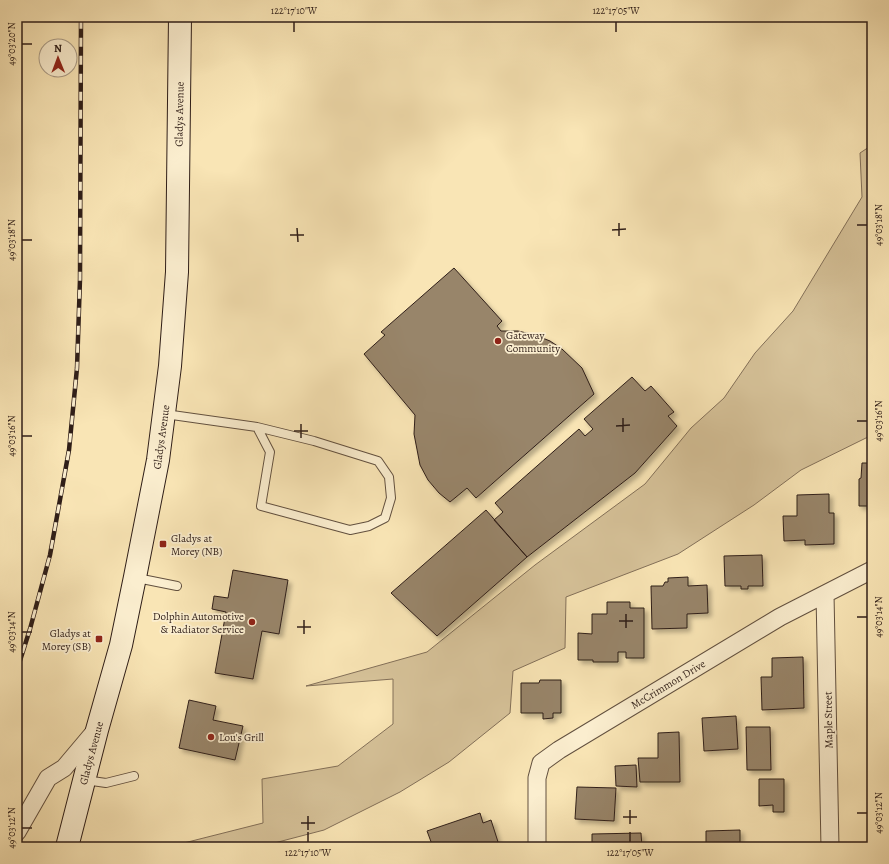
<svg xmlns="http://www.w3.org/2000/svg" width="889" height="864" font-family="Alegreya,serif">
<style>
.green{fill:#d7c39a;stroke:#837059}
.building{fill:#98856a;stroke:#2f1e18;filter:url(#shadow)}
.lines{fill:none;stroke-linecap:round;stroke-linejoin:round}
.lane-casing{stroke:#62503f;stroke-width:10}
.street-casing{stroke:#62503f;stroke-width:19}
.secondary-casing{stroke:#2f1e18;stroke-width:24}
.lane{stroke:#fbeecf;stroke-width:8}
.street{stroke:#fbeecf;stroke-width:17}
.secondary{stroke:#fbeecf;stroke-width:22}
.rail-casing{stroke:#2f1e18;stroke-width:4.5}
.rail{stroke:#fbeecf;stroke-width:3;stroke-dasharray:9;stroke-linecap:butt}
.ticks{fill:none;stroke:#2f1e18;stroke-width:1.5}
.poi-dot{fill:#8f2418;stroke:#fbeecf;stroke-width:1.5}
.labels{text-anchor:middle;stroke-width:3.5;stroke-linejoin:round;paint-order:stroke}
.street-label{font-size:11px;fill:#2f1e18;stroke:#fbeecf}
.poi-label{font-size:11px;fill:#2f1e18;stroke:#fbeecf;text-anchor:start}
.neatline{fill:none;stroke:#2f1e18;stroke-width:1.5}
.ticks-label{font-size:10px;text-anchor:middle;fill:#2f1e18}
</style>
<defs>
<filter id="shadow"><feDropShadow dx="3.5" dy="3.5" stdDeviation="2" flood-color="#0004"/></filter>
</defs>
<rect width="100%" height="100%" fill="#f9e5b5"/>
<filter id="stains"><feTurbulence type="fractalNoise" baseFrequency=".005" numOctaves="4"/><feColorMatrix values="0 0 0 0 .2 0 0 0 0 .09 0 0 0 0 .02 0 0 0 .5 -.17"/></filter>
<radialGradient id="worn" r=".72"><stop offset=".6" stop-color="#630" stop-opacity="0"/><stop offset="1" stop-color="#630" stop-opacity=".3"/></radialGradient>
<path class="green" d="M872 145V435L801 470 754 505 678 554 566 597 565 648 513 671 510 713 449 762 400 792 324 830 259 847H168L263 823 262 779 338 766 393 724V679L306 686 427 652 535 565 645 484 691 428 724 398 755 353 793 311 862 197 860 153Z"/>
<path class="building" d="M454 268 502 321 497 326 501 331H518L535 335 550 341 562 349 582 368 594 394 476 498 467 488 450 502 439 493 428 480 420 465 414 434 415 415 364 354 385 335 381 332Z
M632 377 645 391 651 386 674 412 668 416 677 426 635 473 527 557 494 520 503 512 495 503 579 429 585 436 593 429 584 419Z
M862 463H872V506H859V479L861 478Z
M829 494V513H834V544L805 545V540L784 541 783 516H797V495Z
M486 510 527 557 437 636 391 593Z
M762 555 763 586H748V589H741V586H725L724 556Z
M233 570 288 580 279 634 262 631 253 679 215 673 226 612 212 609 214 596 228 598Z
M688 577V586L707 585 708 613 687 614V628L652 629 651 586H663L665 582H668V578Z
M607 602H630V608H644V658H626V652H618V662H593V660H578V633L592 634V614H607Z
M803 657 804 708 762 710 761 677H772V658Z
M540 680H561V713H553V718L543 719V713H521V683H539Z
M189 700 216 706 213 720 243 726 235 760 179 748Z
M736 716 738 749 704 751 702 718Z
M746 727H770L771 770H747Z
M679 732 680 782H640L638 758H658V733Z
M636 765 637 787 616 786 615 766Z
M759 779H784V812H773V805L759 806Z
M577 787 616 788 614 821 575 819Z
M480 813 483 823 491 820 499 845 493 847H433L427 831Z
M740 830V847H706V831Z
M641 833 642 847H592V834Z"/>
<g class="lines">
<g class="lane-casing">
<path id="lane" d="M165 414 257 427
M257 427 314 441 378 461 389 477 391 498 385 518 369 526 350 530 261 506 270 452Z
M137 578 177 586
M85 780 106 783 134 776"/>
</g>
<g class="street-casing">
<path id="street" d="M825 594 830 847
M17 832 48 778 64 768 96 730
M537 847V778L541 763 559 750 780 617 872 570"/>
</g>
<g class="secondary-casing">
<path id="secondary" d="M67 847 97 730 121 645 135 577 158 460 170 366 177 272 180 17"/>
</g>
<use href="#lane" class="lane"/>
<use href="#street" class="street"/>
<use href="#secondary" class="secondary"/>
<g class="rail-casing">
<path id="rail" d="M17 670 30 629 50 555 69 450 77 368 80 279 81 17"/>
</g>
<use href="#rail" class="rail"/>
</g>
<path class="ticks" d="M294 22V32M616 22V32M22 44H32M619 223V236M857 225H867M297 228 298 242M612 230 626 229M290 235H304M22 240H32M623 418V432M857 421H867M301 424V438M616 426 630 425M294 431H308M22 436H32M626 614V628M857 617H867M304 620V634M619 621H633M297 627H311M22 632H32M630 810V824M857 813H867M308 816V830M623 817H637M301 823H315M22 828H32M308 832V842M630 832V842"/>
<g class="poi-dot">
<circle cx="498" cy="341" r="4"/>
<rect x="159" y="540" width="8" height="8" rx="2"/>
<circle cx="252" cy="622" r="4"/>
<rect x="95" y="635" width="8" height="8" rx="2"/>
<circle cx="211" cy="737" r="4"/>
</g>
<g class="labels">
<g class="street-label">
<text transform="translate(179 114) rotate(-89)" y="4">Gladys Avenue</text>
<text transform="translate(161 437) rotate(-82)" y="4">Gladys Avenue</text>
<text transform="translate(668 684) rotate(-31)" y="4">McCrimmon Drive</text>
<text transform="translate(828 720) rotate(-91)" y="4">Maple Street</text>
<text transform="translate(91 753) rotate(-75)" y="4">Gladys Avenue</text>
</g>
<g class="poi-label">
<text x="506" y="339">Gateway<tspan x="506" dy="13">Community</tspan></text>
<text x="171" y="542">Gladys at<tspan x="171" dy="13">Morey (NB)</tspan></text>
<text x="244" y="620" text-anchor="end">Dolphin Automotive<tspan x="244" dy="13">&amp; Radiator Service</tspan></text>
<text x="91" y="637" text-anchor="end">Gladys at<tspan x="91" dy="13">Morey (SB)</tspan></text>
<text x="219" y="741">Lou's Grill</text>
</g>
</g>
<rect width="889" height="864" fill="none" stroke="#f9e5b5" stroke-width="44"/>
<g transform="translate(58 58) rotate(359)"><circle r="19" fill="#fbeecf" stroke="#a99b86"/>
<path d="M0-3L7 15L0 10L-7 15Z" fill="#8f2418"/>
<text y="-6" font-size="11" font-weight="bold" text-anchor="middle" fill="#2f1e18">N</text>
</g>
<rect x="22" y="22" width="845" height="820" class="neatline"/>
<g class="ticks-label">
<text x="294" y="14">122°17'10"W</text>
<text x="616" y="14">122°17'05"W</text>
<text transform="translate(11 44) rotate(-90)" y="4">49°03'20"N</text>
<text transform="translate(878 225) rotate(-90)" y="4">49°03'18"N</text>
<text transform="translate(11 240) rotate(-90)" y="4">49°03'18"N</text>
<text transform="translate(878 421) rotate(-90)" y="4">49°03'16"N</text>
<text transform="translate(11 436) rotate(-90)" y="4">49°03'16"N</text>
<text transform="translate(878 617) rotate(-90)" y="4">49°03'14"N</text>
<text transform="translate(11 632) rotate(-90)" y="4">49°03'14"N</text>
<text transform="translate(878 813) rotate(-90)" y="4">49°03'12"N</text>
<text transform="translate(11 828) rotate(-90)" y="4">49°03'12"N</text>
<text x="308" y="856">122°17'10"W</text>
<text x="630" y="856">122°17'05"W</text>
</g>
<rect width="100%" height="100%" filter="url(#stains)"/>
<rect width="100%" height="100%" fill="url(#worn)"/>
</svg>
